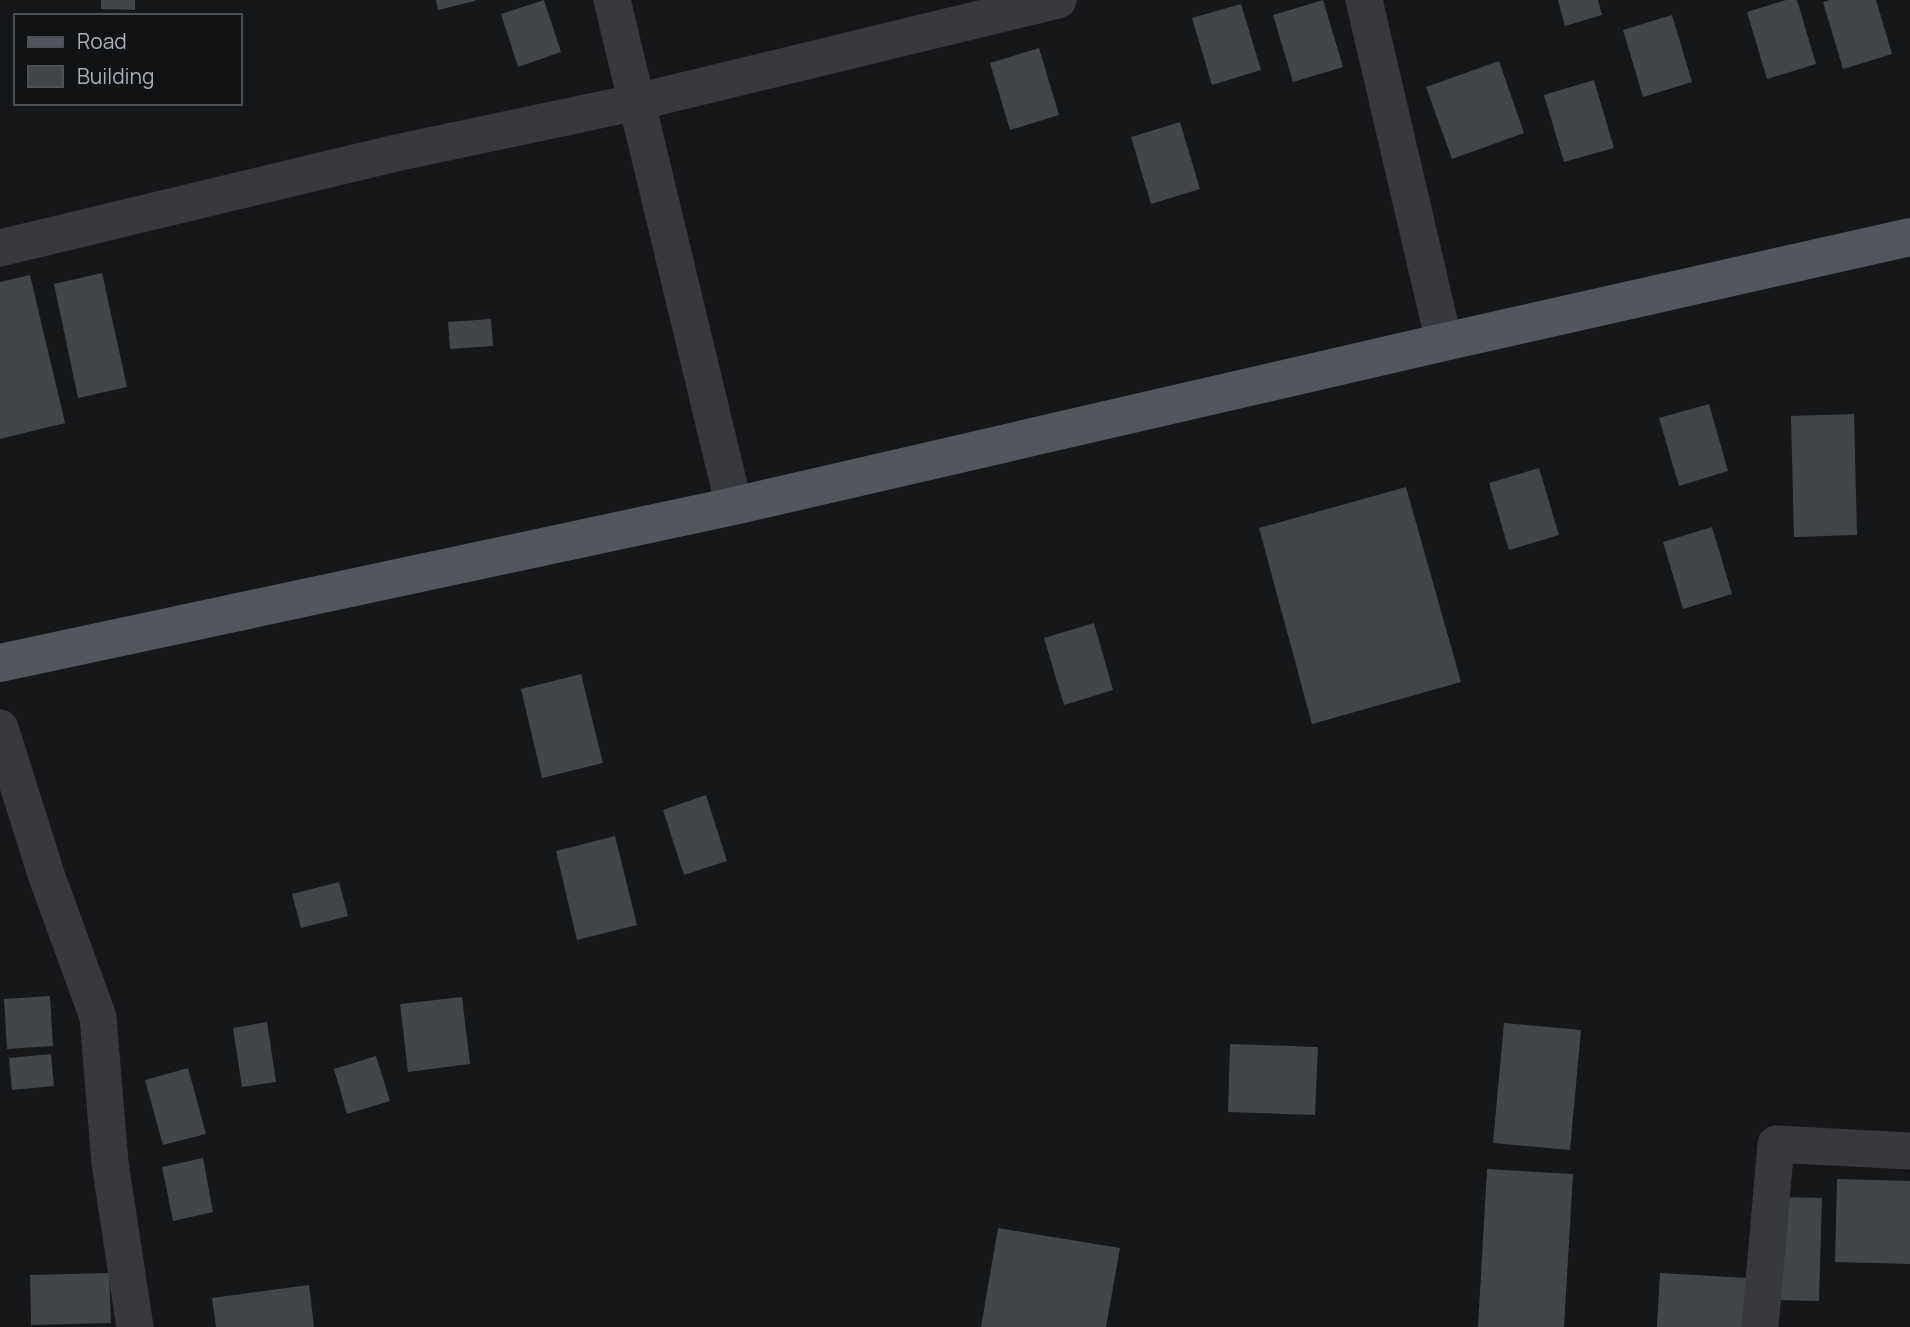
<svg xmlns="http://www.w3.org/2000/svg" width="1910" height="1327" font-family="Manrope,sans-serif">
<style>
.building{fill:#424549}
.lines{fill:none;stroke-linecap:round;stroke-linejoin:round}
.minor{stroke:#37393e;stroke-width:37}
.major{stroke:#53565d;stroke-width:38}
</style>
<rect width="100%" height="100%" fill="#161719"/>
<path class="building" d="M101 0H135V10L101 9Z
M436 0H475V1L438 10Z
M544 0 561 52 518 67 501 14Z
M1323 0 1343 67 1293 82 1273 15Z
M1558 0H1598L1602 15 1565 26Z
M1786 0H1797L1816 64 1767 79 1747 12Z
M1830 0H1876L1892 54 1843 69 1823 2Z
M1241 4 1261 70 1212 85 1192 18Z
M1672 15 1692 82 1643 97 1623 30Z
M1039 48 1059 115 1010 130 990 63Z
M1499 61 1524 133 1452 159 1426 87Z
M1594 80 1614 148 1564 162 1544 95Z
M1180 122 1200 189 1151 204 1131 137Z
M102 273 127 387 78 398 54 284Z
M30 275 65 423 0 439V282Z
M491 319 493 346 450 349 448 322Z
M1709 404 1728 471 1679 486 1659 418Z
M1854 414 1857 535 1794 537 1791 416Z
M1539 468 1559 535 1509 550 1489 483Z
M1406 487 1461 682 1312 724 1259 528Z
M1712 527 1732 594 1683 609 1663 542Z
M1094 623 1113 690 1064 705 1044 638Z
M581 674 603 763 542 778 521 689Z
M706 795 727 861 684 875 663 810Z
M615 836 637 925 577 940 556 851Z
M339 882 348 916 301 928 292 894Z
M50 996 53 1046 7 1049 4 999Z
M462 997 470 1064 408 1072 400 1004Z
M267 1022 276 1082 242 1087 233 1028Z
M1504 1023 1581 1030 1570 1150 1493 1143Z
M1230 1044 1318 1047 1315 1115 1228 1112Z
M51 1054 54 1086 12 1090 9 1058Z
M376 1056 390 1101 347 1114 334 1069Z
M188 1068 206 1134 163 1145 145 1080Z
M203 1158 213 1212 173 1221 162 1167Z
M1487 1169 1573 1174 1564 1327H1478Z
M1837 1179 1910 1181V1264L1835 1262Z
M1778 1197 1822 1198 1819 1301 1775 1300Z
M998 1228 1120 1248 1106 1327H981Z
M109 1273 111 1323 31 1325 30 1275Z
M1660 1273 1748 1278 1745 1327H1657Z
M309 1285 314 1327H216L212 1298Z"/>
<g class="lines">
<path class="minor" d="M612 0 734 506
M1364 0 1444 342
M0 248 396 153 637 102 1058 0
M0 728 47 877 98 1017 110 1163 135 1327
M1760 1327 1776 1144 1910 1151"/>
<path class="major" d="M0 663 734 506 1444 342 1910 237"/>
</g>
<rect x="14" y="14" width="228" height="91" fill="#111214" stroke="#4d5156" stroke-width="2"/>
<rect x="28" y="37" width="35" height="10" fill="#53565d" stroke="#4d5156" stroke-width="2"/>
<text x="77" y="49" font-size="21" fill="#a8afba">Road</text>
<rect x="28" y="66" width="35" height="21" fill="#424549" stroke="#4d5156" stroke-width="2"/>
<text x="77" y="84" font-size="21" fill="#a8afba">Building</text>
</svg>
